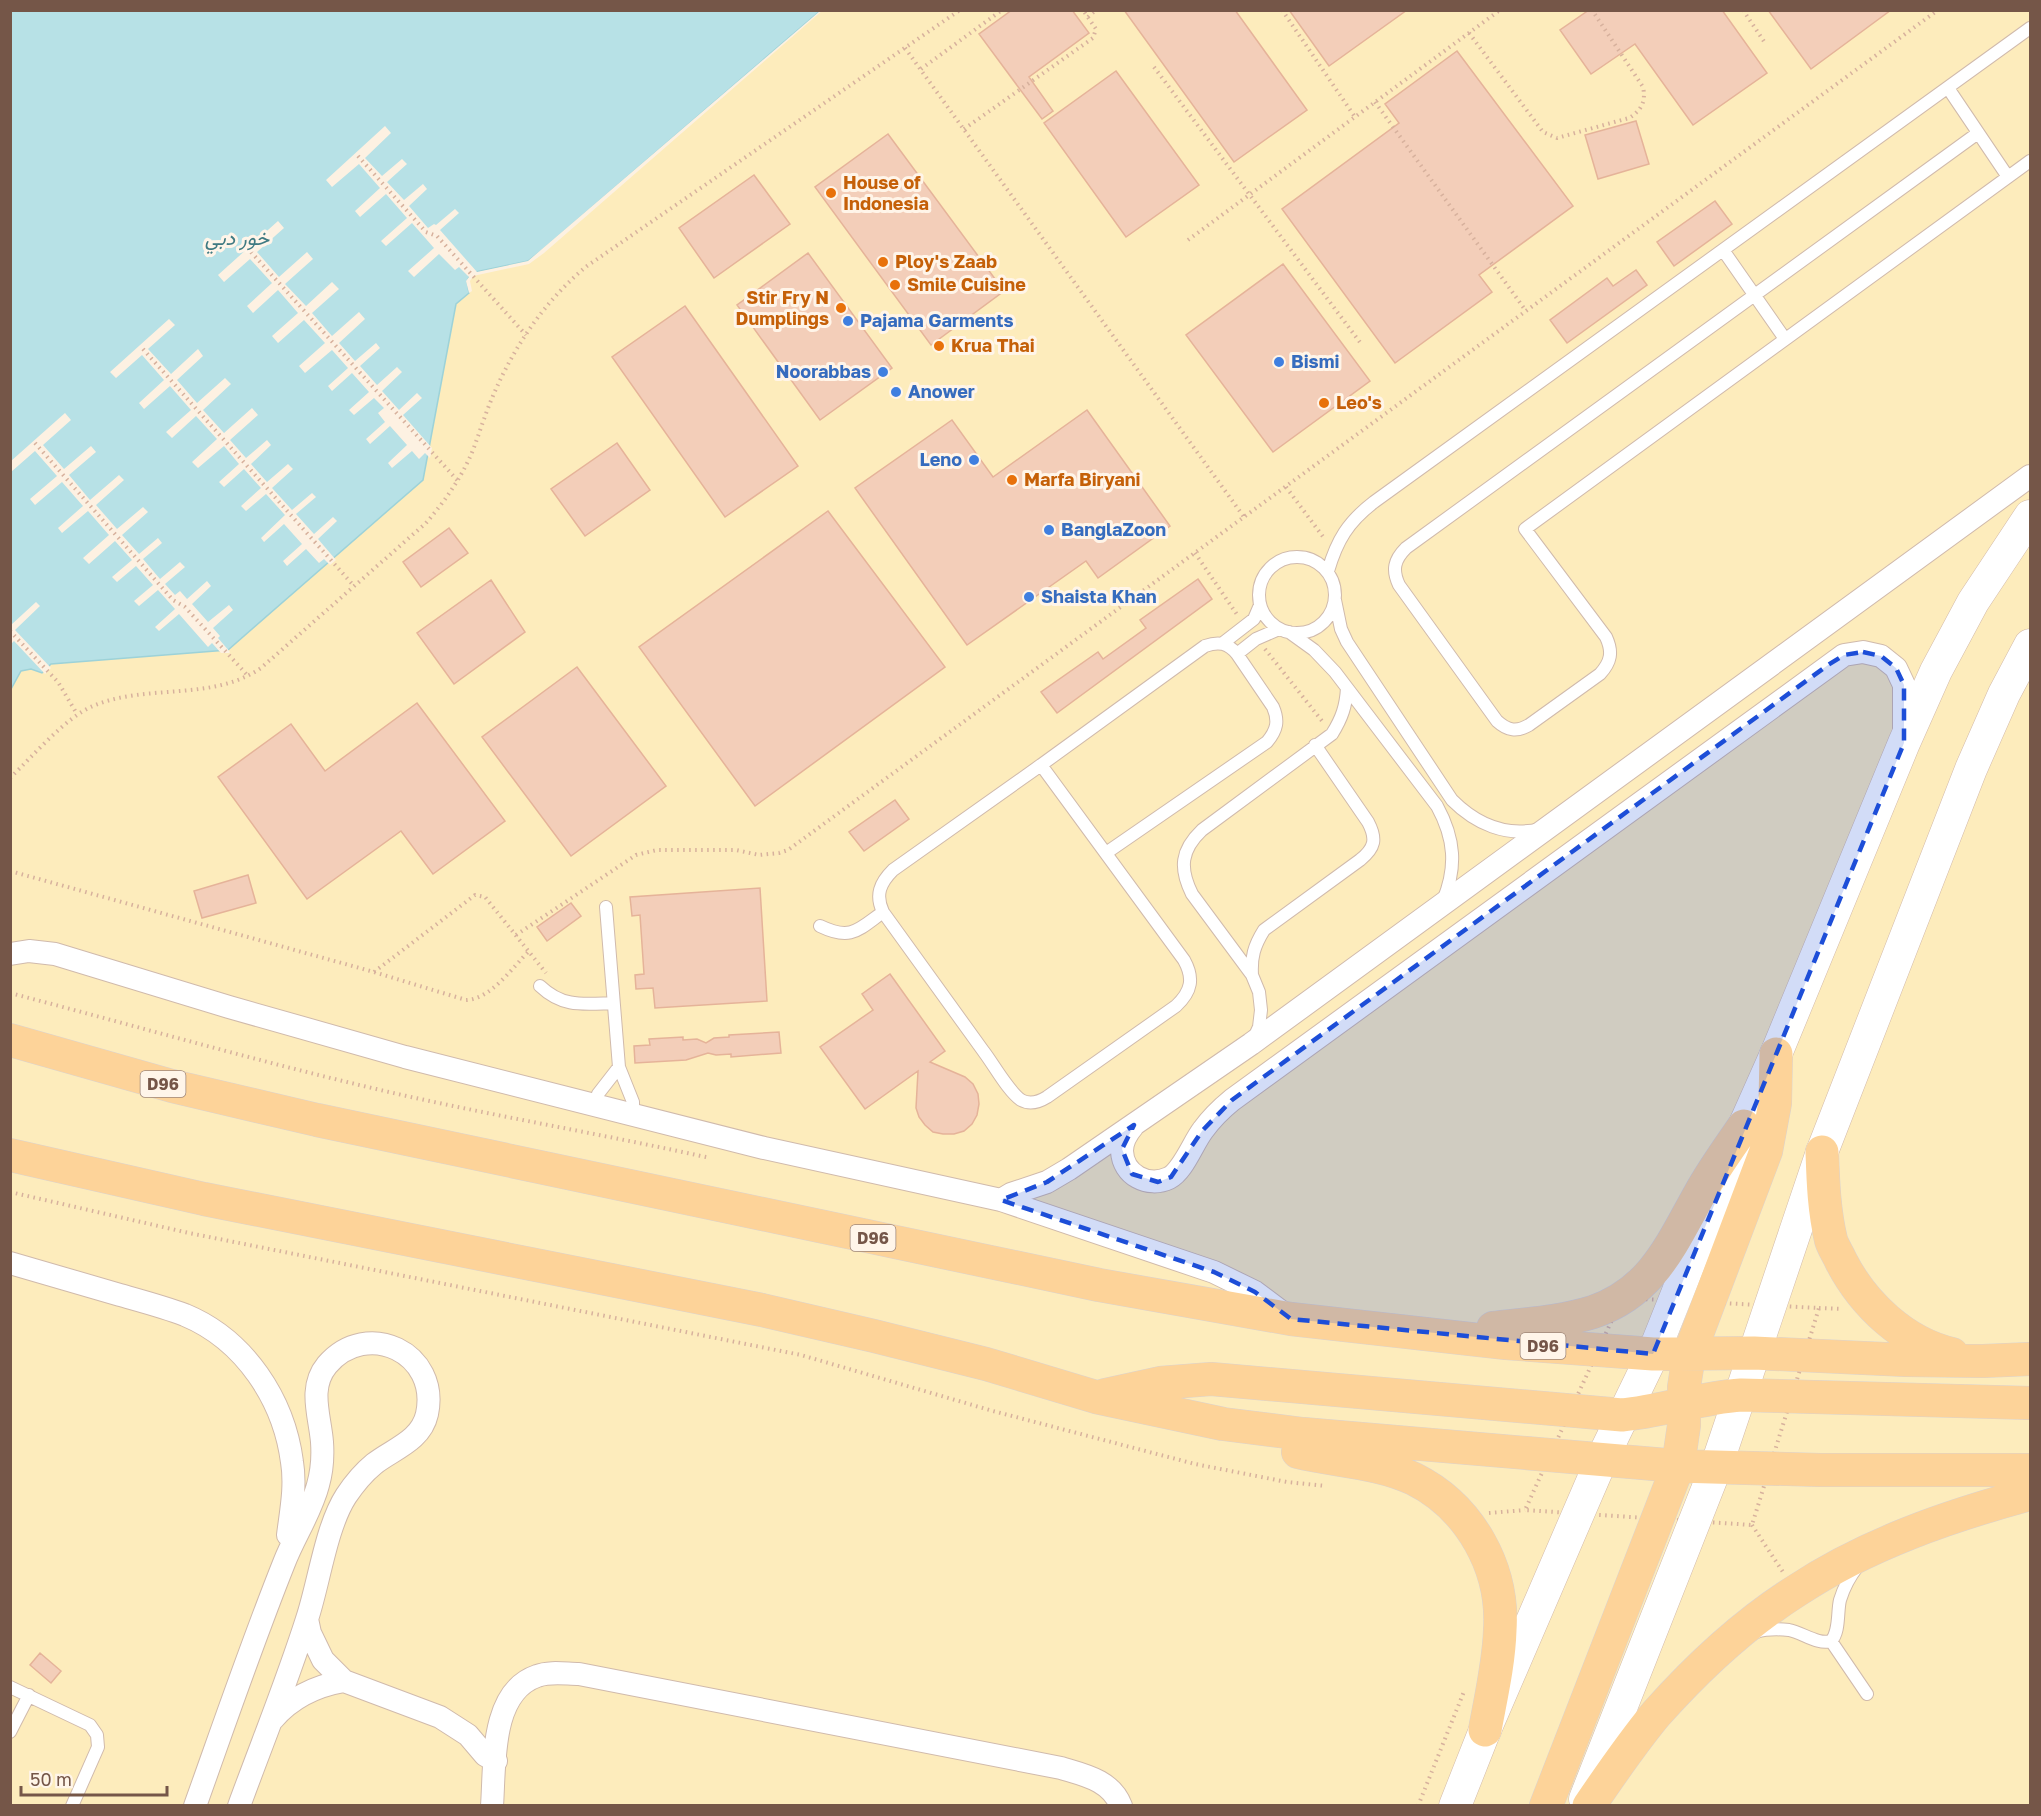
<svg xmlns="http://www.w3.org/2000/svg" width="2041" height="1816" font-family="'Golos Text',Vazirmatn,sans-serif">
<style>
.sand{fill:#fdecbc}
.water{fill:#b7e1e6;stroke:#9dd2d8;stroke-width:1.5}
.pier{fill:#fdf1e2}
.building{fill:#f3ceb9;stroke:#e5b399;stroke-width:1.5}
.lines{fill:none;stroke-linecap:round;stroke-linejoin:round}
.service-casing{stroke:#d0baac;stroke-width:14}
.minor-casing{stroke:#d0baac;stroke-width:24}
.secondary-casing{stroke:#d3baa9;stroke-width:33}
.primary-casing{stroke:#dbd3cf;stroke-width:34}
.path{stroke:#d7b19d;stroke-width:4;stroke-dasharray:1.5 4.5;stroke-linecap:butt}
.service{stroke:#fff;stroke-width:12}
.minor{stroke:#fff;stroke-width:22}
.secondary{stroke:#fff;stroke-width:32}
.primary{stroke:#fdd399;stroke-width:33}
.marked{fill:#1d4ed8;fill-opacity:0.2;stroke:#1d4ed8;stroke-width:4.5;stroke-dasharray:12 8;stroke-linejoin:round}
.food-dot{fill:#e8710a;stroke:#fff5e9;stroke-width:2}
.shop-dot{fill:#3f7fe0;stroke:#fff5e9;stroke-width:2}
.labels{text-anchor:middle;stroke-width:6;stroke-linejoin:round;paint-order:stroke}
.shield{fill:#fff5e9;stroke:#9e8678;stroke-width:1.5}
.shield-label{font-size:16px;font-weight:bold;fill:#755648}
.food-label{font-size:18px;font-weight:bold;fill:#c56008;stroke:#fff5e9;text-anchor:start}
.shop-label{font-size:18px;font-weight:bold;fill:#366cbe;stroke:#fff5e9;text-anchor:start}
.water-label{font-size:20px;font-style:italic;fill:#3f7a82;stroke:#fff5e9}
</style>
<rect width="100%" height="100%" fill="#fdf1e2"/>
<path class="sand" d="M820 11H2030V1805L11 1806 10 689 21 671 31 669 41 673 51 664 228 650 423 480 456 304 469 293 466 281 472 273 528 261Z"/>
<path class="water" d="M11 11H820L542 250 528 261 471 273 467 281 469 293 456 304 423 480 228 650 51 664 42 673 31 669 21 671 11 689Z"/>
<path class="pier" d="M823 10 544 253 529 264 473 276 470 281 472 291 469 293 466 281 469 277 459 267 455 270 439 254 414 277 408 271 434 248 412 223 386 246 381 241 407 218 386 194 360 217 355 211 380 188 359 164 332 187 326 180 385 126 391 133 365 158 382 176 402 159 407 164 387 182 404 200 423 184 427 189 409 206 428 228 434 224 436 225 455 209 459 213 440 230 477 272 528 261 820 11Z
M278 221 284 228 257 252 279 277 307 252 313 259 285 284 306 306 332 282 339 289 312 313 332 336 359 312 365 319 339 343 355 361 376 343 380 348 360 366 377 385 397 367 402 372 382 391 399 410 417 393 422 398 403 415 432 448 430 458 425 453 419 459 412 451 392 468 388 463 407 445 390 426 370 444 366 439 385 422 378 413 384 408 374 398 354 415 349 410 369 392 352 373 332 391 328 386 348 368 332 350 305 373 299 366 325 343 304 320 278 343 272 336 298 313 278 290 253 313 247 306 272 283 250 259 224 282 218 275Z
M169 319 175 325 148 349 171 374 198 349 203 356 177 380 197 403 225 378 231 384 203 410 224 433 252 408 258 415 230 440 246 458 267 440 271 445 251 464 267 482 288 464 293 469 272 488 292 510 312 493 316 497 296 514 314 534 333 517 337 521 318 539 336 560 330 565 324 559 319 563 306 549 287 566 283 561 302 544 284 524 264 542 261 538 285 515 266 494 246 511 241 506 261 488 244 469 224 487 219 482 239 464 224 446 198 468 192 462 217 439 196 416 172 438 166 432 191 410 170 386 144 409 139 403 164 380 142 355 116 378 110 372Z
M65 413 71 420 43 445 64 469 91 446 96 452 69 475 90 500 119 475 124 480 96 505 117 529 143 507 148 512 122 535 139 554 158 538 162 543 143 559 160 579 180 562 185 567 165 584 175 595 180 591 187 599 207 581 211 586 192 604 208 622 229 605 233 610 213 628 220 636 218 638 230 652 229 653H221L212 643 208 647 179 614 159 631 155 627 175 609 158 590 139 606 134 601 153 585 136 566 117 582 112 577 132 560 115 541 89 564 83 558 109 535 88 511 62 533 58 528 83 506 62 482 35 505 30 499 57 476 35 451 11 472V461Z
M36 602 40 606 15 630 51 668 45 674 14 641 11 644V625Z"/>
<path class="building" d="M1012 10H1072L1089 33 1029 77 1053 111 1042 119 979 34Z
M1124 10H1235L1307 110 1234 162Z
M1289 10H1407L1329 66Z
M1589 10H1722L1767 73 1693 125 1635 44 1591 74 1560 30Z
M1768 10H1891L1811 69Z
M1457 51 1573 206 1479 275 1492 292 1395 363 1282 209 1399 123 1385 104Z
M1116 71 1199 185 1126 237 1044 123Z
M1636 121 1649 164 1598 179 1585 135Z
M888 134 1004 291 931 345 815 187Z
M754 175 790 224 714 278 679 228Z
M1715 201 1732 224 1674 266 1657 242Z
M808 253 892 368 820 420 737 305Z
M1283 264 1370 381 1273 452 1186 335Z
M1636 270 1647 285 1567 343 1550 320 1607 278 1613 286Z
M685 306 798 466 725 517 612 357Z
M1087 410 1170 526 1098 578 1086 561 967 645 855 488 952 420 993 477Z
M617 443 650 490 585 536 551 489Z
M828 511 945 667 755 806 639 647Z
M449 528 468 553 421 587 403 562Z
M1198 579 1212 599 1057 713 1041 692 1098 652 1103 659 1146 628 1140 620Z
M491 580 525 632 454 684 417 633Z
M577 667 666 786 571 856 482 737Z
M417 703 505 821 433 874 401 831 307 899 218 777 291 724 325 771Z
M895 800 909 819 864 851 849 832Z
M248 875 256 903 202 918 194 891Z
M760 888 767 1001 655 1008 653 988 636 989 635 975 644 974 640 915 632 916 630 897Z
M571 903 581 916 547 941 537 927Z
M890 974 945 1051 930 1062 965 1077 973 1084 978 1094 979 1104 977 1115 972 1124 964 1131 954 1134H943L933 1132 925 1125 919 1117 916 1108 918 1071 865 1109 820 1047 873 1010 862 994Z
M779 1032 781 1053 731 1057V1054L716 1055 708 1053 686 1060 635 1063 634 1046 650 1045 649 1039 683 1037V1040L697 1039 706 1043 714 1038 729 1037V1035Z
M40 1653 61 1671 51 1683 30 1665Z"/>
<g class="lines">
<g class="service-casing">
<path id="service" d="M1948 88 2008 177
M1978 133 1406 548C1394 560 1392 570 1399 585L1497 721C1508 731 1517 732 1529 725L1600 674C1611 662 1613 652 1606 637L1525 529 2030 161
M1723 250 1785 339
M1259 595a38 38 0 1 1 76 0a38 38 0 1 1-76 0Z
M1328 571C1337 540 1348 522 1374 502L2030 28
M1335 600 1341 629 1347 642 1452 800C1476 824 1506 837 1540 829
M1289 632 1314 650 1335 672 1437 806C1455 839 1457 867 1443 901
M1223 643 1254 619 1260 605
M1237 654 1256 639 1279 629
M1041 765 1184 960C1194 978 1192 991 1176 1006L1047 1097C1039 1102 1030 1105 1021 1100 1008 1091 994 1065 984 1052 951 1006 917 959 883 912 875 895 880 883 893 870Z
M1041 765 1205 646C1219 641 1228 643 1237 654L1273 707C1279 721 1277 730 1267 742L1106 853
M606 907 619 1067 633 1102V1114
M820 926C851 941 858 930 883 912
M1252 975C1251 957 1254 946 1264 930L1360 860C1375 848 1377 839 1368 822L1315 745
M540 986C563 1008 584 1004 613 1003
M1254 1038 1259 1027 1261 1010 1259 992 1252 975 1192 894C1179 868 1181 850 1202 830L1332 734C1342 718 1346 706 1347 688
M594 1105 598 1094 619 1067
M1756 1632C1766 1629 1779 1629 1789 1630 1803 1633 1818 1645 1831 1641 1840 1632 1837 1612 1840 1600 1844 1587 1850 1576 1858 1566
M1831 1641 1867 1694
M10 1687 90 1725 97 1735 98 1747 72 1806
M10 1732 29 1695"/>
</g>
<g class="minor-casing">
<path id="minor" d="M10 954 29 951 55 954 229 1007 405 1057 764 1148 1001 1200 1214 1272 1255 1292 1287 1316
M1133 1126C1127 1133 1122 1141 1122 1151 1123 1175 1148 1188 1169 1178 1183 1171 1193 1143 1203 1130 1211 1119 1221 1109 1232 1100L1844 655 1863 652 1881 656 1896 668 1904 685V732
M1001 1200 1011 1194 1047 1182 1069 1169 1251 1044 2030 476
M10 1263C47 1274 83 1284 120 1295 141 1301 164 1307 185 1315 245 1340 284 1400 292 1462 296 1486 291 1511 288 1535
M307 1619 310 1633 323 1660 344 1681 440 1717 468 1735 485 1755 496 1761
M273 1719C292 1697 315 1686 344 1681
M195 1806C224 1725 252 1643 284 1563 294 1537 311 1512 318 1485 322 1471 323 1456 322 1442 320 1416 308 1388 327 1365 367 1318 440 1353 427 1414 421 1441 393 1449 374 1464 363 1473 354 1484 346 1496 326 1527 319 1583 307 1619 287 1682 262 1743 239 1806
M492 1806C495 1765 490 1692 537 1676 550 1671 566 1674 579 1674L1061 1768C1084 1775 1111 1780 1121 1806"/>
</g>
<g class="secondary-casing">
<path id="secondary" d="M1585 1799 1716 1467 1822 1152 1971 769 2004 694 2030 645
M1455 1806 1485 1730 1601 1461 1653 1354 1744 1126 1776 1054 1904 743 1936 671 1973 602 2030 516"/>
</g>
<g class="primary-casing">
<path id="primary" d="M10 1040 172 1086 317 1120 1099 1285 1291 1319 1506 1343 1653 1354 1754 1353 1906 1360 1983 1361 2030 1359
M1822 1152C1823 1182 1824 1211 1831 1240 1833 1247 1838 1254 1841 1261 1863 1304 1904 1343 1952 1354
M10 1155 204 1199 762 1310 874 1336 986 1364 1096 1397 1223 1424 1303 1434 1678 1466 1820 1470H2030
M1493 1328C1526 1324 1561 1322 1593 1312 1652 1292 1671 1245 1699 1195 1712 1171 1728 1149 1744 1126
M1105 1395 1160 1383 1211 1379 1622 1415C1662 1411 1700 1398 1741 1395L2030 1403
M1298 1452C1335 1461 1379 1462 1414 1479 1470 1507 1504 1568 1500 1630 1499 1663 1491 1697 1485 1730
M1546 1806 1678 1466 1684 1425V1387L1689 1355 1766 1151 1775 1103 1776 1054
M1589 1806C1610 1775 1632 1743 1656 1714 1697 1668 1744 1624 1796 1591 1867 1544 1949 1516 2030 1494"/>
</g>
<path class="path" d="M1282 10 1355 117
M1743 10 1765 43
M1088 17 1096 10
M1469 33 1543 132 1557 138 1629 118C1642 110 1646 101 1643 87L1592 10
M905 48 1244 517
M1154 67 1362 345
M921 69 1002 10
M1375 102 1526 311
M964 129 1093 38 1096 29 1083 10
M358 156 426 232 437 236 526 335
M1188 240 1500 10
M251 252 458 481
M143 349 354 586
M35 443 173 600 185 607 249 677
M1286 487 1324 538
M1195 553 1238 616
M10 631 58 682 77 714
M1265 649 1322 721
M10 778C33 756 66 717 93 706 147 683 211 702 261 668L426 523C445 501 462 477 473 450 479 434 484 418 490 403 511 351 543 302 587 266L960 10
M10 871 374 972 466 1000C491 999 512 968 529 951
M516 935 636 855 657 850H736L759 855 779 853 788 850 1938 10
M374 972 475 895 485 897 546 973
M10 993C144 1028 277 1067 411 1097 511 1119 611 1136 710 1158
M10 1192 189 1233 801 1355 993 1411 1195 1464 1287 1482 1326 1486
M1622 1298 1819 1308 1752 1525 1525 1510Z
M1819 1308 1842 1309
M1489 1513 1525 1510
M1752 1525 1783 1572
M1418 1806 1465 1689"/>
<use href="#service" class="service"/>
<use href="#minor" class="minor"/>
<use href="#secondary" class="secondary"/>
<use href="#primary" class="primary"/>
</g>
<path class="marked" d="M1863 652 1881 656 1896 668 1904 685V743L1653 1354 1291 1319 1255 1292 1214 1272 1001 1200 1047 1182 1134 1125 1122 1149 1132 1174 1158 1182 1171 1177 1202 1131 1232 1100 1828 665 1844 655Z"/>
<g class="food-dot">
<circle cx="831" cy="193" r="6"/>
<circle cx="883" cy="262" r="6"/>
<circle cx="895" cy="285" r="6"/>
<circle cx="841" cy="308" r="6"/>
<circle cx="939" cy="346" r="6"/>
<circle cx="1324" cy="403" r="6"/>
<circle cx="1012" cy="480" r="6"/>
</g>
<g class="shop-dot">
<circle cx="848" cy="321" r="6"/>
<circle cx="1279" cy="362" r="6"/>
<circle cx="883" cy="372" r="6"/>
<circle cx="896" cy="392" r="6"/>
<circle cx="974" cy="460" r="6"/>
<circle cx="1049" cy="530" r="6"/>
<circle cx="1029" cy="597" r="6"/>
</g>
<g class="labels">
<g class="shield">
<rect x="140.5" y="1071" width="45" height="26" rx="4.5"/>
<rect x="850.5" y="1225" width="45" height="26" rx="4.5"/>
<rect x="1520.5" y="1333" width="45" height="26" rx="4.5"/>
</g>
<g class="shield-label">
<text x="163" y="1090">D96</text>
<text x="873" y="1244">D96</text>
<text x="1543" y="1352">D96</text>
</g>
<g class="food-label">
<text x="843" y="189">House of<tspan x="843" dy="21">Indonesia</tspan></text>
<text x="895" y="268">Ploy's Zaab</text>
<text x="907" y="291">Smile Cuisine</text>
<text x="829" y="304" text-anchor="end">Stir Fry N<tspan x="829" dy="21">Dumplings</tspan></text>
<text x="951" y="352">Krua Thai</text>
<text x="1336" y="409">Leo's</text>
<text x="1024" y="486">Marfa Biryani</text>
</g>
<g class="shop-label">
<text x="860" y="327">Pajama Garments</text>
<text x="1291" y="368">Bismi</text>
<text x="871" y="378" text-anchor="end">Noorabbas</text>
<text x="908" y="398">Anower</text>
<text x="962" y="466" text-anchor="end">Leno</text>
<text x="1061" y="536">BanglaZoon</text>
<text x="1041" y="603">Shaista Khan</text>
</g>
<g class="water-label">
<text x="237" y="245">خور دبي</text>
</g>
</g>
<rect width="2041" height="1816" fill="none" stroke="#755648" stroke-width="24"/>
<path d="M21 1786v9h146v-9" fill="none" stroke="#755648" stroke-width="3"/>
<text x="30" y="1786" font-size="18" fill="#755648" stroke="#fff5e9" stroke-width="4.5" paint-order="stroke">50 m</text>
</svg>
